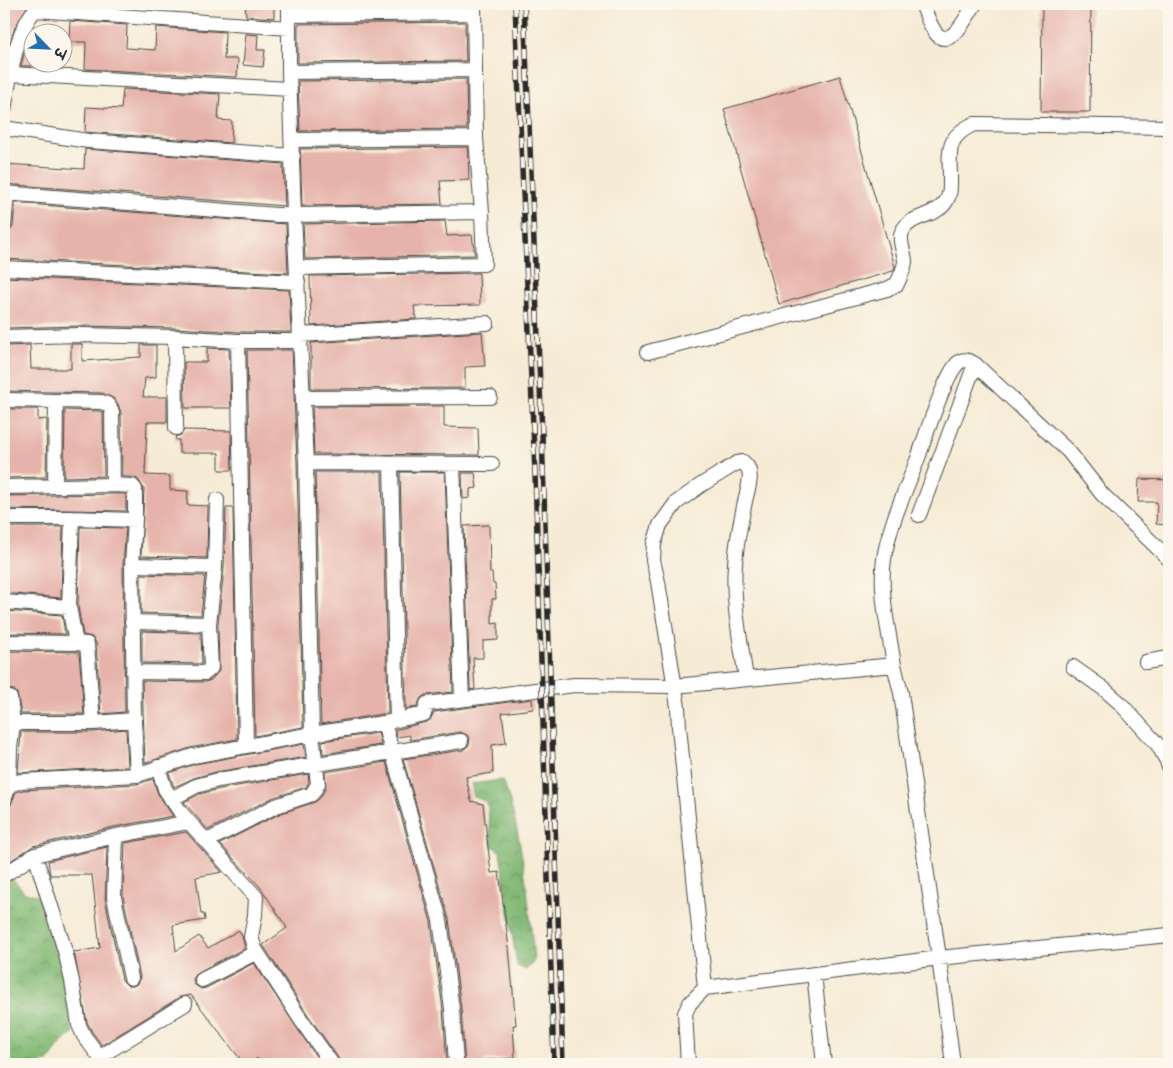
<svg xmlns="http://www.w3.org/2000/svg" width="1173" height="1068" font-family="Itim,'Playpen Sans Deva',sans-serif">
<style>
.forest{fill:url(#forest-crowns);stroke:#567250}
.building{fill:#e6b3aa}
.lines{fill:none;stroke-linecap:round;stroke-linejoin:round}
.minor-casing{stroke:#494844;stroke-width:16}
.minor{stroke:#fff;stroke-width:14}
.rail-casing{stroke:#2b2b2b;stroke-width:5.5}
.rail{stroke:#fbf7ec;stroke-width:4;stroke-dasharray:11;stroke-linecap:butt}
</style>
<defs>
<pattern id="forest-crowns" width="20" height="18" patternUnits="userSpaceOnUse" patternTransform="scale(1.25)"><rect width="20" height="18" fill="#82b975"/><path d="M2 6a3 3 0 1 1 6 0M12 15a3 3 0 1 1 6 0" fill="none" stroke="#6b9760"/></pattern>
</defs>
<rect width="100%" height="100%" fill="#fbf7ec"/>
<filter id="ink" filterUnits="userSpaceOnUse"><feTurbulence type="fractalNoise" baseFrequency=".02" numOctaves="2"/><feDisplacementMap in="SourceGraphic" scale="10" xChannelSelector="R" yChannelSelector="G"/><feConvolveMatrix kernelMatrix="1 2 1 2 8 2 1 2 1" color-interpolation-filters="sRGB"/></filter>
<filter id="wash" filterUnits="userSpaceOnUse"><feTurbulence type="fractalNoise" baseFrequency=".0096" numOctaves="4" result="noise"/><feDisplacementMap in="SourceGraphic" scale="20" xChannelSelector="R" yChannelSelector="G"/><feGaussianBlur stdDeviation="1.12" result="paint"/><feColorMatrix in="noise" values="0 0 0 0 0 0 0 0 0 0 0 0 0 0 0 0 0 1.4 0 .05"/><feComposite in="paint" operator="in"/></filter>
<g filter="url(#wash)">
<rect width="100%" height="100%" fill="#f6ebd5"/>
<path class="forest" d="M503 780C523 838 529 901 534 961L526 970 517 966 500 851 492 846 487 802 474 797 471 784Z
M12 878 25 893 37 895 60 960 68 998 73 1034 63 1041 48 1061 40 1064H4V884Z"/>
<g id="blocks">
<path class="building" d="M4 4H29L15 27 4 63Z
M245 4H274V18L246 16Z
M298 4H465L298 6Z
M1042 4H1091L1090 112H1041Z
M70 21 127 25 126 48 155 50 156 27 225 32 224 59H238L237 77 85 69 86 42H69Z
M465 22 466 61 298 63V24Z
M246 34 258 35 257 50H265L263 67 243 65Z
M27 43 32 44V66H21Z
M840 76 895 267 893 271 779 304 724 109Z
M466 79 467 129 300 131 298 81Z
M123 89 220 94 218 120 232 121 231 143 85 132 86 107 121 109Z
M468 147 469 180 440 181 442 204 302 206 300 149Z
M85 149 283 164 285 206 4 184V164L84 169Z
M15 203 286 224 288 273 6 259 8 233 13 227Z
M445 221 447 236 472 235 475 255 305 259 303 224Z
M479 273 480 305 414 306 416 319 311 326 310 276Z
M4 277 289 290 291 332H238L176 328 80 326 4 328Z
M482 332 485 366 465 367V388L311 389V343Z
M71 344H82V361L141 357V345H156V377L145 378 143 397H167V422H147L145 475 170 476V490L188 491 187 505 208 506 207 558 141 556 144 489 138 479 132 477H122L121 412 118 404 113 398 102 393 4 391V368H8L7 346 30 345 31 369H71Z
M207 348 229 349 231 408H185L184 362H207Z
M247 350H292L297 463 303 727 255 736Z
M444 406V427L478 428 479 455 314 454 312 407Z
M4 409H38V420L47 419 46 477 4 478Z
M65 410 100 411 103 412 104 476 64 477Z
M184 430 231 431 232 470H219V453H179V440H176L175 437 181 435Z
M315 472H382L388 713 321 724Z
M400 472H445L453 692 425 695 421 698 417 707 406 709Z
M462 473H475L477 488 470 489V498L463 499Z
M1139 479 1169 480V525L1156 524 1157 502H1138Z
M113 494H126V511L4 509V496Z
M226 508H233L237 739 190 748 145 763 142 681 205 682 211 680 219 671 218 624 224 568Z
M489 525 490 573H492L493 584H495L496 599H492V624L498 623V640L483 641V658H473L475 689 470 690 464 526Z
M4 527H63L61 598 4 593Z
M80 527 126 528 123 565 125 712 101 714 96 643 92 637 83 635 78 606Z
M141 574 205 576 201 615 141 613Z
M4 611 62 615 65 634 4 633Z
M142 631 201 633 202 664 142 663Z
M4 651 79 652 84 714H21L17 693 14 690 4 689Z
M532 699 533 709 502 713 506 743 492 745 493 773 466 777 471 801 483 804 491 873 499 872 509 948 516 1025H513L515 1058 485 1060V1064H465L461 1008 449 919 403 759 463 750 469 745 470 739 467 735 460 732 410 740V735L397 737 395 730 426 722 430 720 434 712Z
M126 729 128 767 18 773 21 732H93Z
M378 733 381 745 323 754 322 741Z
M304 744 306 757 216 772 194 778 174 787 169 773 195 764Z
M386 762 431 922 443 1010 447 1064H341L339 1059 308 1015 263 945 287 928 261 888 220 844 279 814 315 802 320 798 326 788 325 772Z
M308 774 309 782 306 787 272 798 208 830 184 802 199 794 220 789Z
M153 779 158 794 173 816 114 827 33 846 4 865V810L10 807 16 792 23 790 137 784Z
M186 832 222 872 196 877 201 914H204L205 920 173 925 176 951 199 936 208 948 239 930 242 936 245 948 198 972 193 979 194 984 201 989 206 988 254 963 321 1064H262L257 1058 248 1064H244L191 995 180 997 102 1045 92 1032 87 1022 74 952 100 948 92 875H50L48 861 107 847 105 899 122 980 128 986H133L137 984 140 977 123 896 125 843Z"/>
</g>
</g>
<g filter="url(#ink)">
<use href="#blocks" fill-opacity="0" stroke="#494844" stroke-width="1"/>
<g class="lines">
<g class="minor-casing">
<path id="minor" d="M289 4V72L294 215 482 212
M922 4C926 13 929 24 935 32 950 53 968 14 975 4
M289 15 474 13
M289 72 475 70
M11 74 290 89
M4 110C9 82 15 32 35 10L289 28
M4 128 88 141 293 156
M292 140 476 138
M4 193 277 215H294L306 463 312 734 384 723 424 714 427 704 574 685 675 686 894 665 901 693 939 958 953 1064
M4 226 7 193
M4 268 298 282
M297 268 484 264 482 212 476 138 474 4
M300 335 487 323
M4 337 80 335 175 337
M648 352 887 289 897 284C900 277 904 269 905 262 905 253 898 241 902 232 909 215 935 217 945 203 949 198 950 191 950 185 951 157 942 138 974 124L1169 127
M303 398 490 397
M4 400 56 401
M176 428 175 337 238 341
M306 463 492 464
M391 464 397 720
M453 465 462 699
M55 485 56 401 102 402C108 404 110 406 112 412L113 485 132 486 135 489V520
M4 487 113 485
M919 515 975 364
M4 518H72L135 520 132 565 134 720 93 723H13L10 698H4
M132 565 215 567
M4 602 69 607 72 518
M69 607 76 643 87 644 93 723
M132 622 209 624
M4 642 76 643
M1146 662 1169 658
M894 665C889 631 879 593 884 559 889 525 906 490 918 458 925 438 945 375 958 363 963 358 970 361 975 364L1069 452 1102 494 1169 559
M1073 667 1104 689 1120 703 1158 745 1167 761 1169 768
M133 672 205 673 211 668 209 624 215 567 217 500
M134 720 137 775 193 756 312 734 318 784 312 794 276 806 207 841
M384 723 440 920 452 1009 456 1064
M246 745 238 341H301
M158 767 165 789 181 813 256 897 255 915 251 937 255 949 301 1020 332 1064
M9 785 10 749 13 723
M171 799 196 786 218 780 461 741
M4 801 9 785 21 781 137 775
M116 836 189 822
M35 855 65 951 72 981 79 1025 84 1036 105 1064
M4 875 35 855 116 836 114 897 131 978
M814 974 824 1064
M202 980 257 952
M705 988 939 958 1169 935
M99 1057 185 1004
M688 1064 685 1013 690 1003 705 988 679 727 678 707 658 582 653 560 654 544 660 525 676 503 701 485 737 463 743 462C754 470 749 486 746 497 741 520 736 542 735 565 732 603 741 642 746 679"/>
</g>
<use href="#minor" class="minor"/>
<g class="rail-casing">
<path id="rail" d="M515 4 535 473 554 1064
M524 4 542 434 563 1064"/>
</g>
<use href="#rail" class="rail"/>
</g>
</g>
<rect width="1173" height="1068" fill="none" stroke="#fbf7ec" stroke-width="20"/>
<g transform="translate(48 48) rotate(114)"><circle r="24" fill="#fbf7ec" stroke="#a8a59f"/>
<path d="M0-4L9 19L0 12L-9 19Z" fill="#1f6fb2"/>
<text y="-8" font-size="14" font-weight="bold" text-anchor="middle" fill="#2b2b2b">उ</text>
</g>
</svg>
